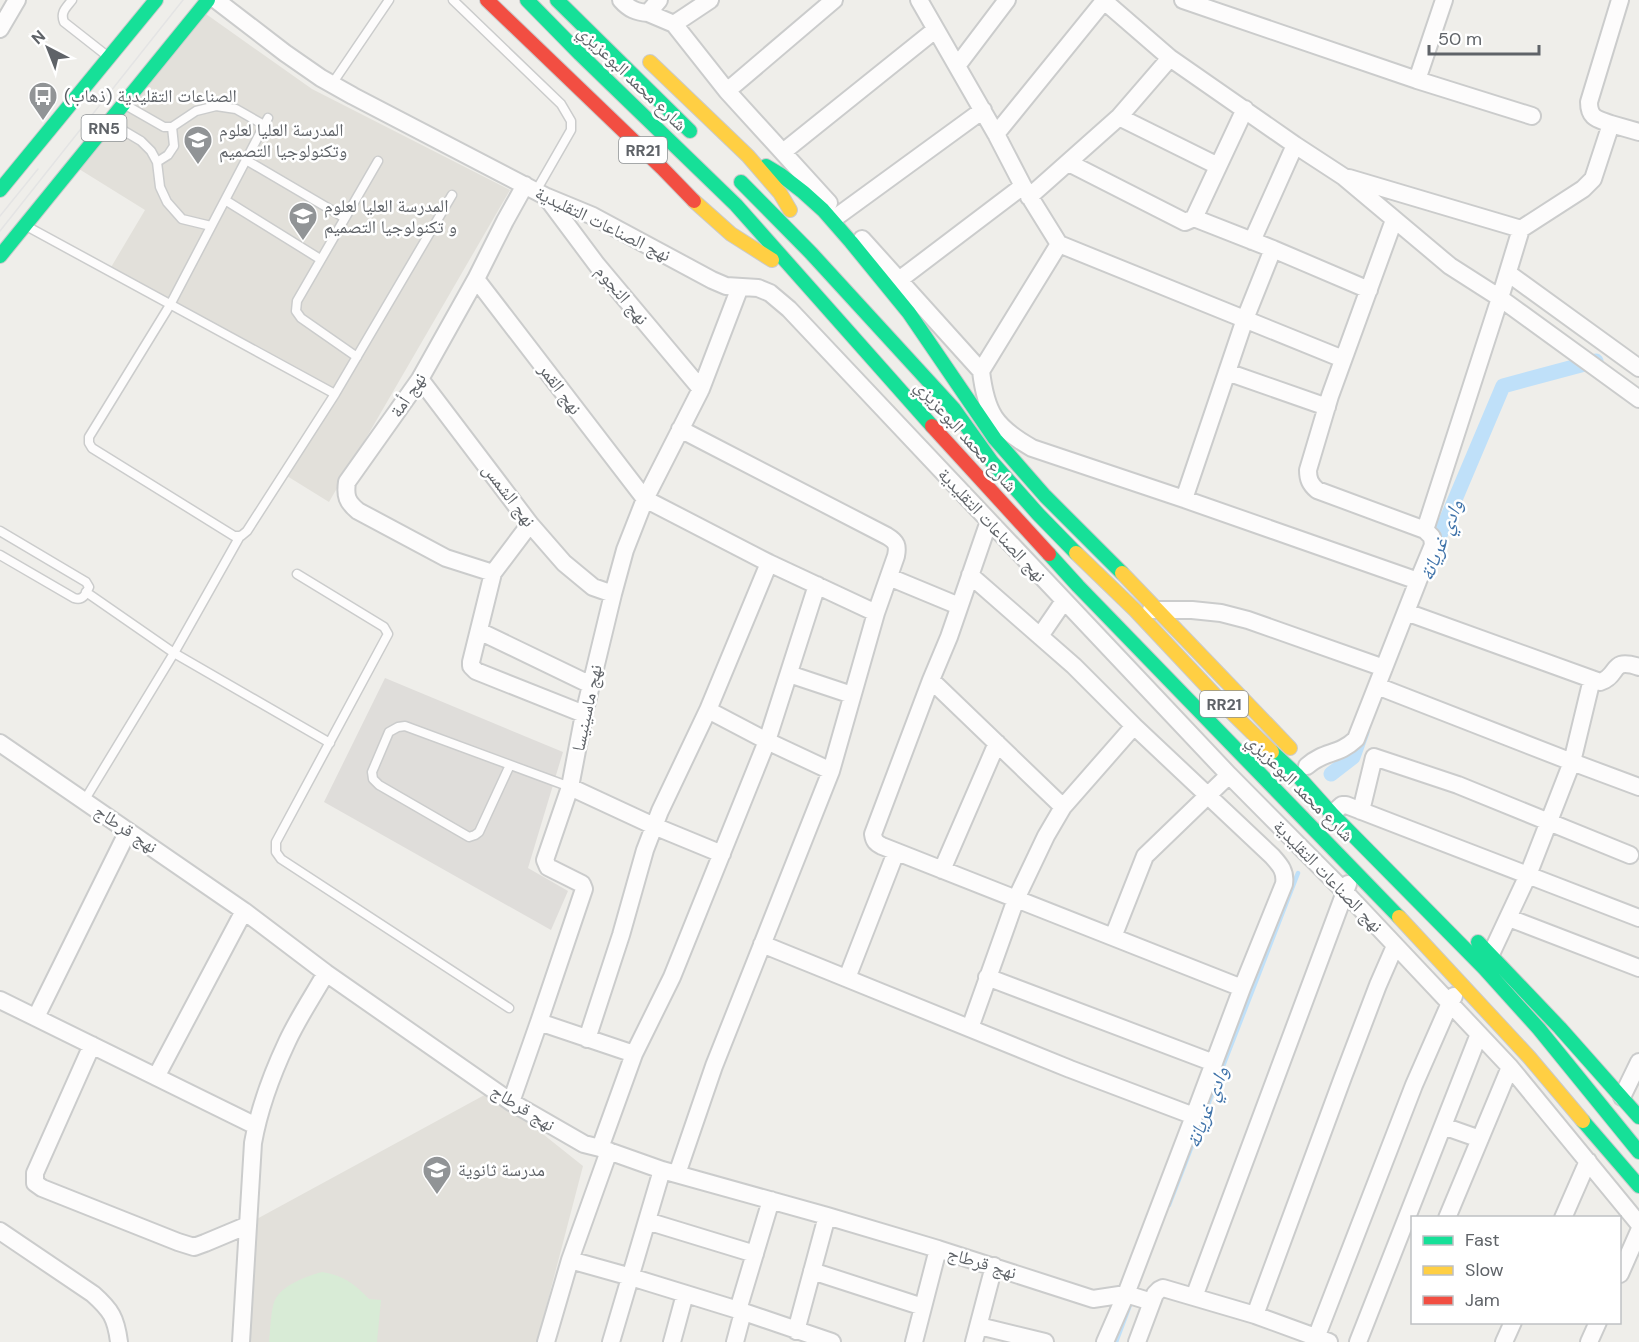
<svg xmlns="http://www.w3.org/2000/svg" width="1639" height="1342" font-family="'DM Sans','Noto Naskh Arabic',sans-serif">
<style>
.industrial{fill:#dfddda}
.education{fill:#e2e0da}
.green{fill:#d8ebd6}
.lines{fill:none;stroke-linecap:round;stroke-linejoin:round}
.stream{stroke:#bfe0f9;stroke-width:4.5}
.canal{stroke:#bfe0f9;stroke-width:15}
.lane-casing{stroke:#cbcccc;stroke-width:11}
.street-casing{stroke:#cbcccc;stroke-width:20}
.fast-casing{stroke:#cacacb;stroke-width:16}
.slow-casing{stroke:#cacacb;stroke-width:16}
.jam-casing{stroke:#cacacb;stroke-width:16}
.lane{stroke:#fdfcfc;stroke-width:8}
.street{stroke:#fdfcfc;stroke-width:16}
.fast{stroke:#16e098;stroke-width:14}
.slow{stroke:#ffcf43;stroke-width:14}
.jam{stroke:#f24e42;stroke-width:14}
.tram{stroke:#e4e4e4;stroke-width:1.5}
.labels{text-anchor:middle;stroke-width:5;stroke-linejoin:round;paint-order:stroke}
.shield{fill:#fff;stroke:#8f9295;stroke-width:1.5}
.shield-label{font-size:16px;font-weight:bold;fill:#5f6368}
.street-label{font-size:18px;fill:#5f6368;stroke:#fff}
.poi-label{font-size:18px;fill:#5f6368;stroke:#fff;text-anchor:start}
.water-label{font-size:20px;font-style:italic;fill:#4174aa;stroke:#fff}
</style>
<rect width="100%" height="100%" fill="#efeeea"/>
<path class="industrial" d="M385 678 563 752 528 868 568 891 551 930 324 802Z"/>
<path class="education" d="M206 14 312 89 510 190 329 502 287 476 335 397 107 274 145 210 79 169Z
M490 1092 583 1166 537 1342H246L242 1227Z"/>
<path class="green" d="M322 1272C343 1275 355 1284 369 1299L381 1300 377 1342H269C270 1333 271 1307 275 1300 282 1285 307 1276 322 1272Z"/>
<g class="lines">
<path class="stream" d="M1169 1205 1298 873
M1116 1342 1130 1305"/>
<path class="canal" d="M1432 554 1503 386 1596 361
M1331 774 1353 757 1362 732"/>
<g class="lane-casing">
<path id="lane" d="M72 0C66 8 60 12 64 22L106 55
M453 0 561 104 571 121V130L536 191
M332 84 389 0
M129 107 164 127H172L196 111 216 106 236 109 264 125
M268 118 170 305 89 437V443L92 448 234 536H241L247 531 335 394 452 195
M114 125 141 141 151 151 157 162 160 187 167 202 182 219 211 226
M246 160 345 218
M157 162 168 155 174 146 172 127
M225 200 320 259
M30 228 335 394
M357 357 301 318 296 311 297 301 378 161
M0 531 86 582 89 587C86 594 83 601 74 598L0 555
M297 574 384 627 388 634 276 842V852L281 859 509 1008
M86 592 174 653 330 743
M510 765 479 832 475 835 469 837 379 785 373 779 372 772 389 732 398 727 405 726 570 787
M84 801 174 653 240 536"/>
</g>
<g class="street-casing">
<path id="street" d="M216 0 285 53 321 78 353 96 547 197 593 216 712 280 726 286 758 288 770 293 789 309 1229 775 1345 892 1510 1067 1639 1224
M621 0C629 9 636 12 648 13L659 0
M919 0 996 134 1023 186 1059 244 981 371
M1103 0 1170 58 1295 145 1344 177 1450 266 1500 298 1425 530 1317 490C1310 484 1308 479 1308 470L1330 396 1394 220
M1183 0 1417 80 1444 0
M648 13 674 24 710 0
M674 24 727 91 829 203
M0 29 17 0
M957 66 1007 0
M1417 80 1532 116
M727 91 834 0
M1119 117 1218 166
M1611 124C1598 119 1589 119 1589 102L1620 0
M1639 132 1611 124 1593 179 1583 189 1521 229 1500 298 1639 399
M996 134 1104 1
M783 152 935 30
M1069 163 1185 222 1194 218 1245 109
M1349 178 1521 229
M525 185 505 221 476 279 420 379 347 482C345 496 347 502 358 511L446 558 493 573 530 524
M1029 197 1119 117 1170 58
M547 198 597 265 701 389
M839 215 983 110
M1194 218 1273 249 1369 290
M862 239 981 371C986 413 995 427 1032 448L1184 499 1418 581 1433 545 1432 537 1425 530
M1252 241 1295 145
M1059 244 1343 359
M1508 273 1639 368
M476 279 645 499 769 563 876 613
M899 280 1023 186
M1227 372 1327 407
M420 379 530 524 564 563 593 587 613 594
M1184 499 1245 319 1273 249
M989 521 949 637 931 680 873 834C874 841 876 843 882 846L1242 988
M493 573 471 662V666L476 671 584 714
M889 577 959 606
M817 585 767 741 831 771
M1151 610H1192L1221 613 1248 620 1384 668
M1406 612 1600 682C1620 676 1609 657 1639 667
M479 631 591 685
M1040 636 1064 601
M789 674 852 695
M931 680 1063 807
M1377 686 1572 762 1639 787
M0 743 244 911 326 973 511 1102 584 1144 600 1148 662 1170 827 1216 938 1249 1093 1299 1126 1294 1152 1302
M1307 766C1325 750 1338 756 1356 739L1418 581
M570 787 654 826 722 854
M1361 811 1374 757 1458 785 1630 855
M1332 814 1342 805H1346L1639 918
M942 870 997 743
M1509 918 1639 968
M1113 937 1145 856 1229 775
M762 944 1070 1069 1194 1116 1242 988 1284 884C1286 871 1280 865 1272 856L1134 726 1074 666 970 575
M1491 954 1528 875 1572 762 1592 679
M987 977 1214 1063
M847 978 896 852
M0 1000 256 1126
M36 1017 128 831
M970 1028 1016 899 1046 836 1063 807 1134 726
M587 1039 621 935 645 850 660 811 708 710
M92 1045 35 1173V1183L42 1188 178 1242 194 1247 205 1243 248 1225
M634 1054 539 1022 584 889 582 884 548 867 545 860 570 787 584 714 613 594 625 550 645 499 701 389 740 287
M156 1077 244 911
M1622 1097 1639 1062
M511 1102 539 1022
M1443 1126 1480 1139
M600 1148 634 1054 672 977 767 741 708 710 769 563
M677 1174 714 1066 831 771 876 613 896 556C898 546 897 542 887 536L680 429
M1447 1218 1510 1067
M1563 1218 1588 1161
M647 1221 755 1254
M0 1231 93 1294C111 1310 116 1318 119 1342
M570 1260 631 1277 738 1310 832 1342
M812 1271 923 1307
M1620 1274 1639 1231
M1194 1297 1348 884
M738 1310 771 1200
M1255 1315 1343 1077 1378 985 1395 946
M979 1326 1045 1342
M796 1331 827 1216
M1316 1338 1414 1085 1450 1003 1454 996
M241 1342 253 1143C259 1109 272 1074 287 1042 298 1018 313 996 326 973
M546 1342 570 1260 609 1151
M611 1342 662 1170
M672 1342 685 1294
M735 1342 743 1312
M914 1342 938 1249
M974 1342 994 1266
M1105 1342 1126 1294 1194 1116
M1137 1342 1155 1294 1159 1290 1163 1288 1255 1315 1329 1342
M1358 1342 1479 1034
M1504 1342 1513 1322
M1589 1342 1598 1322"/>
</g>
<g class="fast-casing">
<path id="fast" d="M527 0 580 54 736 205 932 426
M557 0 690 131
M766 166 781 175 803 192 823 210 851 242 909 313 995 439 1045 496 1122 573
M741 182 811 253 954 409 992 462 1038 514 1076 553
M0 190 156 0
M0 256 208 0
M1049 554 1078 586 1399 917
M1272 752 1297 775 1332 814 1484 968 1539 1029 1639 1152
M1478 942 1560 1028 1639 1117
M1583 1121 1639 1186"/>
</g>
<g class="slow-casing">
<path id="slow" d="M650 62 748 156 780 193 790 210
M694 201 731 234 772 260
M1076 553 1135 610 1229 710 1272 752
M1122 573 1290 748
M1399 917 1529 1057 1583 1121"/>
</g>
<g class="jam-casing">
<path id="jam" d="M487 0 662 168 694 201
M932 426 1049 554"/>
</g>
<use href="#lane" class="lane"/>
<use href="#street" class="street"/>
<use href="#fast" class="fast"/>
<use href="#slow" class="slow"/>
<use href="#jam" class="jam"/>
<path class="tram" d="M0 216 38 169
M0 231 183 0"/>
</g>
<defs>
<g id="bus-pin" transform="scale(1.5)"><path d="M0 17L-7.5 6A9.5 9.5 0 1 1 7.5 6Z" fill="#919496" stroke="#fff"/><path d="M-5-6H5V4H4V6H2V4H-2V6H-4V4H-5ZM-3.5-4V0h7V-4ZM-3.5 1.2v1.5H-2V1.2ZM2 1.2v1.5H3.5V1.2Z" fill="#fff"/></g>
<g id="university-pin" transform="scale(1.5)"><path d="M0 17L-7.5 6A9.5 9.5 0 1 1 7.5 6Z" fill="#919496" stroke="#fff"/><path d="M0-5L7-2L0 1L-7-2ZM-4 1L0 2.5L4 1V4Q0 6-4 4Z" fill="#fff"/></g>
<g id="school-pin" transform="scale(1.5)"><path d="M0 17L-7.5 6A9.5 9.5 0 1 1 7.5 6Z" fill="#919496" stroke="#fff"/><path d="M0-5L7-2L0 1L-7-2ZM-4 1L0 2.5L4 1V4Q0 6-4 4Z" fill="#fff"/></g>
</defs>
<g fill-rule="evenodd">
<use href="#bus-pin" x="43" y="96"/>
<use href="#university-pin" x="198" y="140"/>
<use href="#university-pin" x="303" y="216"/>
<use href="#school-pin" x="437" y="1170"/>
</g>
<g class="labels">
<g class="shield">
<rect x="81.5" y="115" width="45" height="26" rx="4.5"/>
<rect x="619" y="137" width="48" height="26" rx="4.5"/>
<rect x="1200" y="691" width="48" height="26" rx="4.5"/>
</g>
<g class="shield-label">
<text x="104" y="134">RN5</text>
<text x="643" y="156">RR21</text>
<text x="1224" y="710">RR21</text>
</g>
<g class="street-label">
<text transform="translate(632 78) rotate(44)" y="6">شارع محمد البوعزيزي</text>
<text transform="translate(603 224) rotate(26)" y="6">نهج الصناعات التقليدية</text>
<text transform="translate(622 295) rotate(50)" y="6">نهج النجوم</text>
<text transform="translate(560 389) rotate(53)" y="6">نهج القمر</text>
<text transform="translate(408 395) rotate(-56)" y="6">نهج أمة</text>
<text transform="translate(966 436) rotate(48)" y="6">شارع محمد البوعزيزي</text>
<text transform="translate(509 495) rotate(53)" y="6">نهج الشمس</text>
<text transform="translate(992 525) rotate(47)" y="6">نهج الصناعات التقليدية</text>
<text transform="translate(587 708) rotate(-78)" y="6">نهج ماسينيسا</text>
<text transform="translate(1300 788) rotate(45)" y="6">شارع محمد البوعزيزي</text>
<text transform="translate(126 829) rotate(34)" y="6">نهج قرطاج</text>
<text transform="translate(1328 876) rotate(46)" y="6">نهج الصناعات التقليدية</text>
<text transform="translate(523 1108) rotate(32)" y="6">نهج قرطاج</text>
<text transform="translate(982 1263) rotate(17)" y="6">نهج قرطاج</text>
</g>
<g class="poi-label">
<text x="64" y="102">الصناعات التقليدية (ذهاب)</text>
<text x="219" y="136">المدرسة العليا لعلوم<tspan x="219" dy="21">وتكنولوجيا التصميم</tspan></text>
<text x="324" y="212">المدرسة العليا لعلوم<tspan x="324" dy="21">و تكنولوجيا التصميم</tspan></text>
<text x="458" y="1176">مدرسة ثانوية</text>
</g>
<g class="water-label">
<text transform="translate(1441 540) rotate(-68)" y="7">وادي غريانة</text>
<text transform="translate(1207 1107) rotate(-69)" y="7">وادي غريانة</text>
</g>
</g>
<rect x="1411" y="1216" width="210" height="108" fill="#ffffff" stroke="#bfc1c3" stroke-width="1.5"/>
<rect x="1423" y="1236" width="30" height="9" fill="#16e098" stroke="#bfc1c3" stroke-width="1.5"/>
<text x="1465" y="1246" font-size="18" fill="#5f6368">Fast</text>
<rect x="1423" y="1266" width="30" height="9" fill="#ffcf43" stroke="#bfc1c3" stroke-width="1.5"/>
<text x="1465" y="1276" font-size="18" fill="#5f6368">Slow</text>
<rect x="1423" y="1296" width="30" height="9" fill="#f24e42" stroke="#bfc1c3" stroke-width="1.5"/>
<text x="1465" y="1306" font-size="18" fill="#5f6368">Jam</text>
<g transform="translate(48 48) rotate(318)" stroke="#ffffff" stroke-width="4.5" paint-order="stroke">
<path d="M0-4.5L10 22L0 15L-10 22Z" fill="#5f6368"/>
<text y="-9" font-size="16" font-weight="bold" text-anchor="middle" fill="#5f6368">N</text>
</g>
<path d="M1429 45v9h110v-9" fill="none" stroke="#5f6368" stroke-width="3"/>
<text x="1438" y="45" font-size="18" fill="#5f6368" stroke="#ffffff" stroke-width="4.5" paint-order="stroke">50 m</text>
</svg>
